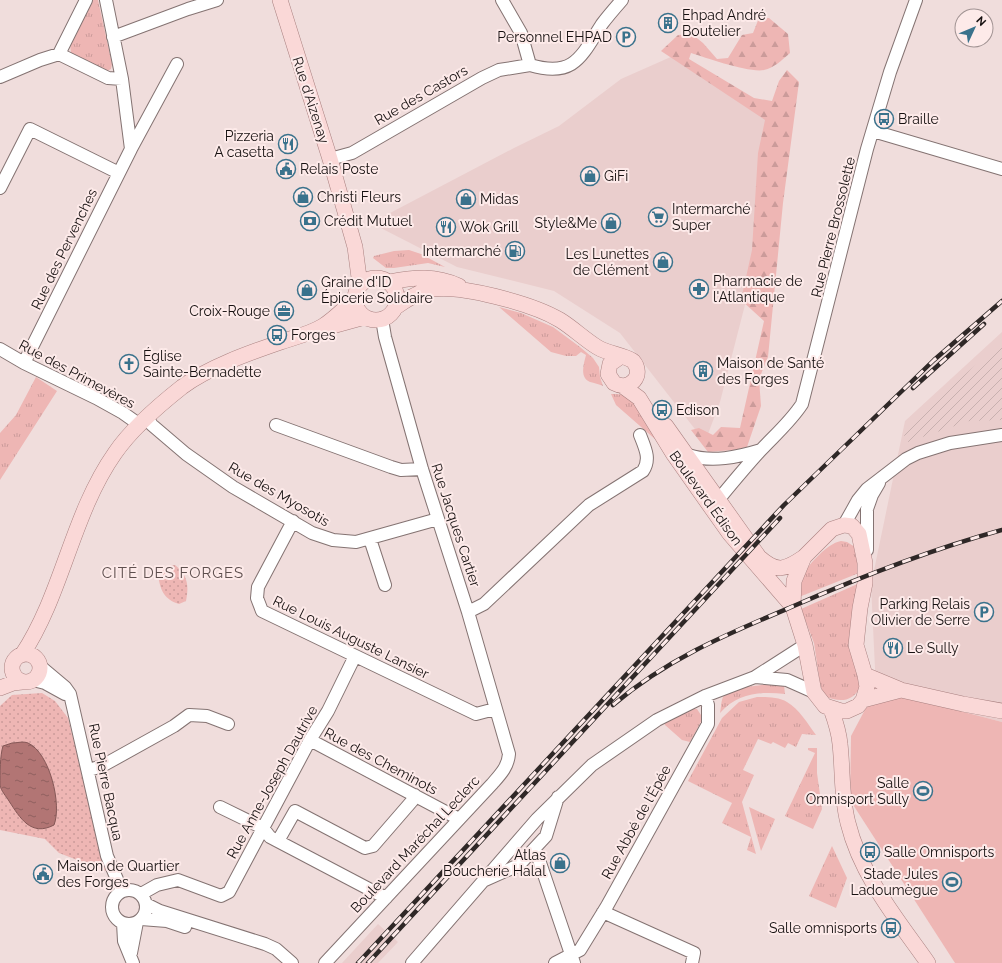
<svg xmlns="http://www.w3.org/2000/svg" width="1002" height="963" font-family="Raleway,sans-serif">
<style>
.built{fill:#eacecd}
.industrial{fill:url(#industrial-furrows)}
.grass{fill:url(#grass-tufts)}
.forest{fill:url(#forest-firs)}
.park{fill:url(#park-dots)}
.garden{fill:#eeb6b4}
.water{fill:url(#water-ripples);stroke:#845756}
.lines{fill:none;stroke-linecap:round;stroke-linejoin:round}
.minor-casing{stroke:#847372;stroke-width:14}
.major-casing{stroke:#a98180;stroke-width:16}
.minor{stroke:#fff;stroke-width:12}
.major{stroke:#fad8d7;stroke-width:15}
.rail-casing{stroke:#2f2827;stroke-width:4.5}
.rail{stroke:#fdeae9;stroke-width:3;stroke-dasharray:9;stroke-linecap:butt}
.labels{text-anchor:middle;stroke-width:4;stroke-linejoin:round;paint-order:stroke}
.poi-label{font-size:14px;fill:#171111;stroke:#fdeae9;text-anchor:start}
.street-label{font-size:14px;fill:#171111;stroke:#fdeae9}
.neighbourhood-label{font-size:15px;letter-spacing:1px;fill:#5e4f4e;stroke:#fdeae9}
</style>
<defs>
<pattern id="industrial-furrows" width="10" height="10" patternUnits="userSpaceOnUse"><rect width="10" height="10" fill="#eacecd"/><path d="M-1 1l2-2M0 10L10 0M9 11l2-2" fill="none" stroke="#c8b0af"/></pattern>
<pattern id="grass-tufts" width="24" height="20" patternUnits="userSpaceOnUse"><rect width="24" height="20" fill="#eeb6b4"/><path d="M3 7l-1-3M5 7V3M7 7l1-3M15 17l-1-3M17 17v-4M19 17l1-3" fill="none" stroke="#cb9b9a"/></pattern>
<pattern id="forest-firs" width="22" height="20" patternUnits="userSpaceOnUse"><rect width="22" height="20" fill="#eeb6b4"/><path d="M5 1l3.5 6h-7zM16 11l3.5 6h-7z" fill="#cb9b9a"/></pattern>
<pattern id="park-dots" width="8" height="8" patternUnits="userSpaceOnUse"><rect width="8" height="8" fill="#eeb6b4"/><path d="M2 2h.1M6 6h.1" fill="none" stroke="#cb9b9a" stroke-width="1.8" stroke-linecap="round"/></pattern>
<pattern id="water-ripples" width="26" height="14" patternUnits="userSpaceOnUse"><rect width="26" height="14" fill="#b27574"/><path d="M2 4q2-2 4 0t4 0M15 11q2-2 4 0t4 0" fill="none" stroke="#905f5e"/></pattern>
</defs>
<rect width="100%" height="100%" fill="#f0dddc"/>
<path class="built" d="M673 56 779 120 747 297 720 402 705 442 620 333 554 291 457 267 371 223 514 148 559 126 621 79Z
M1002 332V722L876 689 871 585 905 421Z
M378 924 398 942 378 963H342Z"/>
<path class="industrial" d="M1002 342V420L969 421 908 442 904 435 906 426Z"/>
<path class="grass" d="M93 0H98L112 64 111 69 107 71 71 53 70 44Z
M409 250 421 254 445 267 428 263 394 268H386L373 258 374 256 394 251Z
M499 307 521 313 553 327 580 347 593 358 599 367 600 377 603 386C599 384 594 383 590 382 579 378 584 363 586 355L581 352 576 356H566L551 352Z
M36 377 57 391 0 480V433L16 415Z
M611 394C616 394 622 394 626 396 640 405 650 426 656 440L616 405Z
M841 541 847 542 855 547 859 573 799 597C799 593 798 589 798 585 802 570 827 543 841 541Z
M862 582 860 688C851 703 839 702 824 696L820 684 814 643 801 609Z
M770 684 784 685 785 694C761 691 737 693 720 713 721 709 721 701 723 697 730 687 758 686 770 684Z
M757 697C766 697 779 697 787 702 799 709 808 724 816 735L802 734 796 747 788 743 785 748 773 742 771 744 758 739 743 770 754 775 742 802 756 854 747 850 751 837 722 823 732 803 688 781 722 718 739 702Z
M693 709H697L703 718 690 742 682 740 665 725 664 722Z
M808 748H817V773L822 809 813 829 785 816 815 753 808 750Z
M749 807 775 819 761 851Z
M832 846 847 878 836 908 809 896Z"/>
<path class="forest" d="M759 18H769L788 34 790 53C782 60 774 68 764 70 749 73 707 58 691 53L689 59 754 98 772 101 779 81 787 70 799 82 783 203 768 357 759 379 761 406 747 447 733 450 708 452 691 430 699 428 713 435 721 427 740 428 764 321 741 300 752 250 758 153 765 120 661 51 678 35 692 34 703 43 717 59 728 58 742 35 753 33Z"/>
<path class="park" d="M175 565C188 575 189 586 186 601L179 604C163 599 160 589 158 574L164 567Z
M42 693 55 701 68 718 106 871 59 853 45 839 0 830V706L12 695Z"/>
<path class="garden" d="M876 689 1002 722V963H955L850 800 851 736Z"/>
<path class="water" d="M12 743C17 743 23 741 28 743 50 753 62 805 54 825 31 837 20 818 9 801 6 796 1 791 0 785 0 774 0 755 3 746Z"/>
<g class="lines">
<g class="minor-casing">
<path id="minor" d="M86 0 59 54 108 78 122 79
M502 0 521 33 530 65
M113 37 188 9 217 0
M530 65C574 78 581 57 602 24 608 16 615 8 622 0
M0 77 40 60 59 54
M873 131 1002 169
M131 149 177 64
M330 159 352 153 482 78 499 70 530 65
M0 188 30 129 119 173
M0 349 24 363 96 398 123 413 140 425
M24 363 131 149 122 79 106 0
M147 418 152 425 186 454 233 487 312 533 333 540 356 542 438 519
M276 425 391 467 401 470 422 469
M688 455C712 463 738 457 761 450
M720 507 719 499C733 482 747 465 761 450 776 434 791 421 802 404L867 149 890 72 916 0
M293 521 258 587 257 598 262 611 476 714 495 709
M844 525 858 500 867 489 906 459 918 453 950 443 1002 435
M370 539 385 585
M867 550V509L872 495 879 483
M468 612 484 604 589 505 643 471C651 459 645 448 640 435
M40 666 65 687 70 694 107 856 122 891
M755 677 787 680 814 692
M33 680 45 683 65 694
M310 740 459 819
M89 770 102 766 174 726 189 715 207 716 228 724
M220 807 263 828 270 837 386 898
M278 841 295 811 365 848 373 846 412 801 415 795
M535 848 574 963
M485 880 519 865 546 836 558 797
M112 907a17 17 0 1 1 34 0a17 17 0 1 1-34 0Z
M141 894 157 885 178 880 221 896 229 892 310 740 328 711 355 656
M146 904 160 911 265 944 276 949 292 963
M603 912 694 953 692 963
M141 919 167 921 185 927
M123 923 124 941 133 963
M131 953 137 922
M325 963 492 784C500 775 508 767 509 754L468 612 422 469 385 337 382 319
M412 963 537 819 592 765 657 720 705 696 755 677 805 645
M555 963 580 950 607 906 708 724V705L705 696"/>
</g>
<g class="major-casing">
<path id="major" d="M280 0 330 159 355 247 360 285
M355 299a21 21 0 1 1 42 0a21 21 0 1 1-42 0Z
M389 282C415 277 435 275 459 286
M396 307C406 300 416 293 428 290 458 283 533 304 560 320 573 328 584 339 597 347 608 354 622 354 633 361 645 375 630 392 614 383L608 374 610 364 620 357
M324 326 336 325 365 317
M624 387 639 398 674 455 729 533 793 607
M666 426 759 557C777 573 785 570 804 557
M844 525 852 526 859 534 865 563V583L860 608 856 645 865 675 867 687 863 700 858 706 847 711H841L825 706 814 692 805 645 793 607 794 581 804 557 832 529Z
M12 668a14 14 0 1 1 28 0a14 14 0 1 1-28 0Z
M22 655C63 593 72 514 115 453 132 428 158 406 182 387 209 367 249 353 281 342 295 337 310 334 323 326 334 319 345 308 355 299
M865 675 901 690 963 704 1002 711
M0 688 13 683 22 682
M863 700 901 690
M831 709C835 720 839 732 840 744 843 770 841 797 848 823 861 876 897 919 928 963"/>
</g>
<use href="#minor" class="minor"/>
<use href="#major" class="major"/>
<g class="rail-casing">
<path id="rail" d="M913 388 984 324
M613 705C667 659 725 635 789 608 858 578 929 550 1002 530
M358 963 784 505 934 360 1002 301
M368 963 780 518"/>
</g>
<use href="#rail" class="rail"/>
</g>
<defs>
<g id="building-ring" transform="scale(1)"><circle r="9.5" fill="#fdeae9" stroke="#3a728c" stroke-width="1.5"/><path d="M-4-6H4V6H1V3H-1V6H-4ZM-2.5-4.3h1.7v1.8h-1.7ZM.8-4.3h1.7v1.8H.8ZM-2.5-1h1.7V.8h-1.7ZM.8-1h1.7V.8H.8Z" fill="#3a728c"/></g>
<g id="parking-ring" transform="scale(1)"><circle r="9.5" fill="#fdeae9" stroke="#3a728c" stroke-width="1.5"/><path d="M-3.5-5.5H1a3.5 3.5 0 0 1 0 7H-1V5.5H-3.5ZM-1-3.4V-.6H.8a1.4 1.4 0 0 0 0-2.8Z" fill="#3a728c"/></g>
<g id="bus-ring" transform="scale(1)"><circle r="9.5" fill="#fdeae9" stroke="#3a728c" stroke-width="1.5"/><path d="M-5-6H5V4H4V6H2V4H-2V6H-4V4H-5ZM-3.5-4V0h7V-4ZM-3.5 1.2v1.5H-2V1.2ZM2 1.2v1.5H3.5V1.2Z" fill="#3a728c"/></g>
<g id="restaurant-ring" transform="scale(1)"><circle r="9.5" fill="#fdeae9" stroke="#3a728c" stroke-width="1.5"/><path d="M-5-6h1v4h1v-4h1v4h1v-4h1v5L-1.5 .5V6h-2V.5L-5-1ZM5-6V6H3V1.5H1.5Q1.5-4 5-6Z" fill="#3a728c"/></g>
<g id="civic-ring" transform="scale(1)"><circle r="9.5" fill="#fdeae9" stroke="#3a728c" stroke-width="1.5"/><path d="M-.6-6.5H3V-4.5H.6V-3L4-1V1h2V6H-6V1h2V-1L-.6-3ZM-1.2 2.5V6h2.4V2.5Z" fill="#3a728c"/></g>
<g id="shop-ring" transform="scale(1)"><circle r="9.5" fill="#fdeae9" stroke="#3a728c" stroke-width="1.5"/><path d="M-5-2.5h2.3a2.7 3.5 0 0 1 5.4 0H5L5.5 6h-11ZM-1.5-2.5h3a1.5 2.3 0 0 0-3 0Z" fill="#3a728c"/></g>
<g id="supermarket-ring" transform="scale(1)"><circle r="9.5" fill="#fdeae9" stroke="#3a728c" stroke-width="1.5"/><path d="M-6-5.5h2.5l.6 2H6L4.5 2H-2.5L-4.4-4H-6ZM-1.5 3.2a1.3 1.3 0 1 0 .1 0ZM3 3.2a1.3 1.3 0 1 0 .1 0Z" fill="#3a728c"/></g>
<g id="bank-ring" transform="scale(1)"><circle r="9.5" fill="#fdeae9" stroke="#3a728c" stroke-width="1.5"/><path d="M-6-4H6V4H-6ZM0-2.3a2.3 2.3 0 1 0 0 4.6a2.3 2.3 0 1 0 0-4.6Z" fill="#3a728c"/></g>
<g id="fuel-ring" transform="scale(1)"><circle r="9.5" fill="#fdeae9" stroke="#3a728c" stroke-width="1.5"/><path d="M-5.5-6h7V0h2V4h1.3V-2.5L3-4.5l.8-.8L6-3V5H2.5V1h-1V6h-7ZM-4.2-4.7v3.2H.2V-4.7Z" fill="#3a728c"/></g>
<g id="pharmacy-ring" transform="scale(1)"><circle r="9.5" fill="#fdeae9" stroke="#3a728c" stroke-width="1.5"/><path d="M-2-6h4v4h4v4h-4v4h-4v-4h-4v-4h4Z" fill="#3a728c"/></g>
<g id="office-ring" transform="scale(1)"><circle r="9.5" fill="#fdeae9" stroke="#3a728c" stroke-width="1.5"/><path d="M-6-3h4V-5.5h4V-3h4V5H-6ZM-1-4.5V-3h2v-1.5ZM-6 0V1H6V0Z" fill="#3a728c"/></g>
<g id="church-ring" transform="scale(1)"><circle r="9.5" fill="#fdeae9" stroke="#3a728c" stroke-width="1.5"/><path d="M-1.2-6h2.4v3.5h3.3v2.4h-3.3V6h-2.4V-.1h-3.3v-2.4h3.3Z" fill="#3a728c"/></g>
<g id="stadium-ring" transform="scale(1)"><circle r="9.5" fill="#fdeae9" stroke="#3a728c" stroke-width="1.5"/><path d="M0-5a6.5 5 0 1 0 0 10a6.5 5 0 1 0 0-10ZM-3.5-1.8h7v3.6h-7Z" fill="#3a728c"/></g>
</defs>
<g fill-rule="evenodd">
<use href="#building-ring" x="668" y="23"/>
<use href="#parking-ring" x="626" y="37"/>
<use href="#bus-ring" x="884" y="119"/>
<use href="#restaurant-ring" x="288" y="144"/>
<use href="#civic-ring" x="286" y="169"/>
<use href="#shop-ring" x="590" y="176"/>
<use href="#shop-ring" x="303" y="197"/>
<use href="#shop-ring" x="466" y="199"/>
<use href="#supermarket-ring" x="658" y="217"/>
<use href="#bank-ring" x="310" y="221"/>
<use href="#shop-ring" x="611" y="223"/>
<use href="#restaurant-ring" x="446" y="227"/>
<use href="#fuel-ring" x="515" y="251"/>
<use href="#shop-ring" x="663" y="262"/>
<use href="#pharmacy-ring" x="699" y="289"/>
<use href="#shop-ring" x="307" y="290"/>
<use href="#office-ring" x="284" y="311"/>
<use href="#bus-ring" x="277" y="335"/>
<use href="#church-ring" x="129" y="364"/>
<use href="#building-ring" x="703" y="371"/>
<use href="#bus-ring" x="662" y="410"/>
<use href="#parking-ring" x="984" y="612"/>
<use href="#restaurant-ring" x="893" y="648"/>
<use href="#stadium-ring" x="923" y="791"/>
<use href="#bus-ring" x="870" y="852"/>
<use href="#shop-ring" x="560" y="863"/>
<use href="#civic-ring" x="43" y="874"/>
<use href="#stadium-ring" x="952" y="882"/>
<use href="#bus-ring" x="891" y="928"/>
</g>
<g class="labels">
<g class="poi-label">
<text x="682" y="20">Ehpad André<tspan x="682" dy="16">Boutelier</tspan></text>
<text x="612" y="42" text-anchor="end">Personnel EHPAD</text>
<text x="898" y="124">Braille</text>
<text x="274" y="141" text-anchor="end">Pizzeria<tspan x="274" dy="16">A casetta</tspan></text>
<text x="300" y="174">Relais Poste</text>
<text x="604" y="181">GiFi</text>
<text x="317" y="202">Christi Fleurs</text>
<text x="480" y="204">Midas</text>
<text x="672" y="214">Intermarché<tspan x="672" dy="16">Super</tspan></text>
<text x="324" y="226">Crédit Mutuel</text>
<text x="597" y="228" text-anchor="end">Style&amp;Me</text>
<text x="460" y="232">Wok Grill</text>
<text x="501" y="256" text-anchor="end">Intermarché</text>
<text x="649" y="259" text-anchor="end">Les Lunettes<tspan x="649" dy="16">de Clément</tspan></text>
<text x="713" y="286">Pharmacie de<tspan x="713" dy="16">l'Atlantique</tspan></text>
<text x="321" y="287">Graine d'ID<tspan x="321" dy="16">Épicerie Solidaire</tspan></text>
<text x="270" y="316" text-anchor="end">Croix-Rouge</text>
<text x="291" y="340">Forges</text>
<text x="143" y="361">Église<tspan x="143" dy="16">Sainte-Bernadette</tspan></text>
<text x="717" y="368">Maison de Santé<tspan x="717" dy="16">des Forges</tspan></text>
<text x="676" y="415">Edison</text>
<text x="970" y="609" text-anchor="end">Parking Relais<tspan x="970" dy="16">Olivier de Serre</tspan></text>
<text x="907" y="653">Le Sully</text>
<text x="909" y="788" text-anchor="end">Salle<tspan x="909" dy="16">Omnisport Sully</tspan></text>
<text x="884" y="857">Salle Omnisports</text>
<text x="546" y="860" text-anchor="end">Atlas<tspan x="546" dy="16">Boucherie Halal</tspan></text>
<text x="57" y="871">Maison de Quartier<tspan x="57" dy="16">des Forges</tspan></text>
<text x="938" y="879" text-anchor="end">Stade Jules<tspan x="938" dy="16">Ladoumègue</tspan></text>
<text x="877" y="933" text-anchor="end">Salle omnisports</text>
</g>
<g class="street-label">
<text transform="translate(421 95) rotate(-30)" y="5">Rue des Castors</text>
<text transform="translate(311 100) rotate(72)" y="5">Rue d'Aizenay</text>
<text transform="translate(833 227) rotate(-76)" y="5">Rue Pierre Brossolette</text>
<text transform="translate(64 249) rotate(-64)" y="5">Rue des Pervenches</text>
<text transform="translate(77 374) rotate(28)" y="5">Rue des Primevères</text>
<text transform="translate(279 494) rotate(30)" y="5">Rue des Myosotis</text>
<text transform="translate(706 498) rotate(54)" y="5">Boulevard Édison</text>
<text transform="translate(456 525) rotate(72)" y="5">Rue Jacques Cartier</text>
<text transform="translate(351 637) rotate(26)" y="5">Rue Louis Auguste Lansier</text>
<text transform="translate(381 761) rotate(28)" y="5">Rue des Cheminots</text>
<text transform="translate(106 782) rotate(78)" y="5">Rue Pierre Bacqua</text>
<text transform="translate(272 782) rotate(-61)" y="5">Rue Anne-Joseph Dautrive</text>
<text transform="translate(636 822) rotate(-61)" y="5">Rue Abbé de l'Épée</text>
<text transform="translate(415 844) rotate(-47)" y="5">Boulevard Maréchal Leclerc</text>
</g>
<g class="neighbourhood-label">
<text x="173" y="578">CITÉ DES FORGES</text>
</g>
</g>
<g transform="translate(974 28) rotate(46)"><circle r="19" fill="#fdeae9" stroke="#a19393"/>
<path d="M0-3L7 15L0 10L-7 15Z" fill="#3a728c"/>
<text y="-6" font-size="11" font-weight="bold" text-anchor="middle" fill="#171111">N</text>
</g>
</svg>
